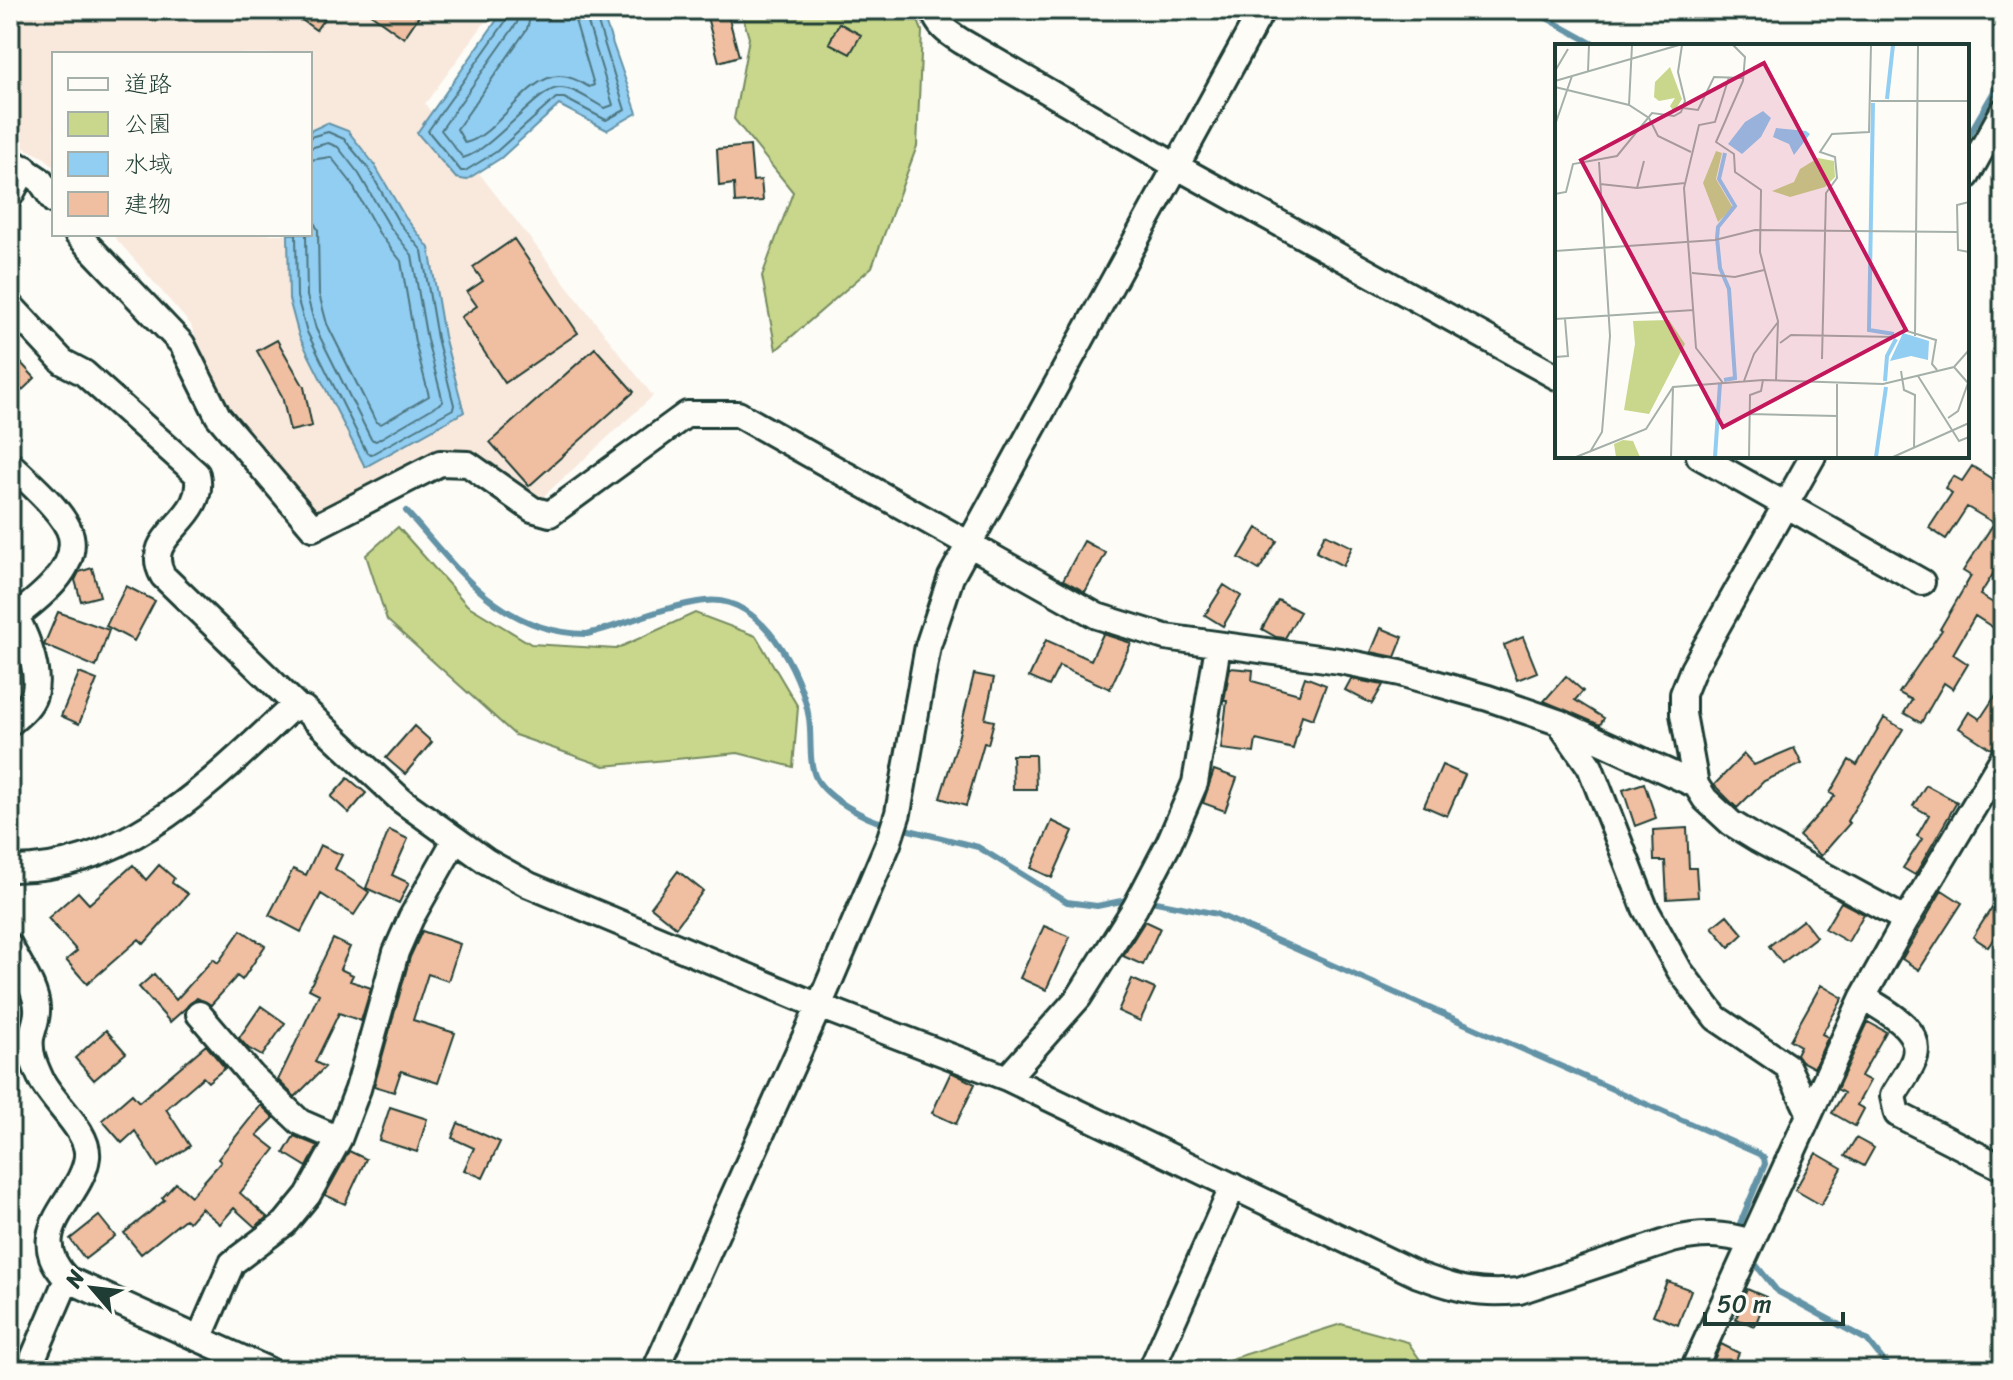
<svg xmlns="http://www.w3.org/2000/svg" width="2013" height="1380" font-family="Sriracha,'Klee One',sans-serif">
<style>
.built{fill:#f9e9dd}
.green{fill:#c8d78b;stroke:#748a60;stroke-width:2}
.water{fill:#92cdf2;stroke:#6493a6;stroke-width:2}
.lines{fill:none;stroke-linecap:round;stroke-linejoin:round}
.shore{stroke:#4d7780;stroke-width:2}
.stream{stroke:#6493a6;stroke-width:6}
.building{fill:#f0bea0;stroke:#1f3d34;stroke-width:2}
.minor-casing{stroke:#1f3d34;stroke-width:30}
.minor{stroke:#fdfcf7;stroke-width:24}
.inset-river{fill:none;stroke:#92cdf2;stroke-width:4}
.inset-road{fill:none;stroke:#a4b0a9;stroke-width:2}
.view{fill:#c2185b;fill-opacity:0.15;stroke:#c2185b;stroke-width:4}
.inset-edge{fill:none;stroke:#1f3d34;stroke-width:4}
</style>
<rect width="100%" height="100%" fill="#fdfcf7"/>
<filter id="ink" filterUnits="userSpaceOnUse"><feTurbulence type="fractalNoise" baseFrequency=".0125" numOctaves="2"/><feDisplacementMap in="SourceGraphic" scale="16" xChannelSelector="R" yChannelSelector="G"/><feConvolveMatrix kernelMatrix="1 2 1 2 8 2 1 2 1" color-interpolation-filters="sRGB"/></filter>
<g filter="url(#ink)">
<path class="built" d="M10 10H494L425 104 653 396 535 504 456 451 317 520 220 406 191 325 112 234H310V54H54V168L45 158 10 141Z"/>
<path class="green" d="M741 10H914L922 31 917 146 872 267 776 350 762 276 793 192 734 119 749 38Z
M398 527 467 605 531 644 616 649 695 613 756 636 798 707 793 767 738 753 604 766 515 735 387 620 366 555Z
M1341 1324 1408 1342 1427 1370H1212L1215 1364Z"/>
<path class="water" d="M504 10H601L637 113 607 130 559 105 501 158 466 180 456 178 417 133Z
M327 123 348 131 374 164 405 217 429 248 444 336 464 412 365 467 299 336 289 299 288 234H310V131Z"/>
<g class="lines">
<path class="shore" d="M510 10 508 18 428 131 461 171H465L496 152 556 98H564L606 120 625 110 594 10
M520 10 517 23 441 130 463 158C494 149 538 88 559 88 574 87 592 102 605 108L613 105 584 10
M532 10 527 29 457 129 465 143C499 135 526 75 560 76 571 76 580 82 589 87L594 85 572 10
M310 160 331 157 350 181 379 233 401 261 415 342 429 396 381 424 376 422 327 324 319 294 318 230 310 215
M296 234 297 297 307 332 367 453 372 454 453 409 454 405 437 338 422 251 398 221 368 168 344 139 328 132 310 137
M306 234 307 296 316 329 371 439 376 441 443 402 427 340 412 255 390 227 359 174 338 147 328 143 310 148"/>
<path class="stream" d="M1532 10 1597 46
M1967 138 2003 76
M406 511C459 570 500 633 587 634 626 624 664 606 705 601 761 594 801 671 809 718 812 737 808 762 816 778 827 798 865 819 886 824
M901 828 978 847 1067 902 1097 906 1131 899
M1146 900 1217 914 1759 1154 1764 1158 1765 1164 1736 1233
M1752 1260 1777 1291 1867 1340 1887 1365 1899 1370"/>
</g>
<path class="building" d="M288 10H330L316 30Z
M365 10H423L404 38Z
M727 11 739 56 719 62 707 17Z
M839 23 861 35 850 54 829 43Z
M750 146 753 181 761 180 763 201 735 203 734 184 719 186 717 149Z
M514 239 578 333 505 383 461 317 477 306 467 292 483 281 473 267Z
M277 340 304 387 312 426 290 431 282 396 257 351Z
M595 348 634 392 529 486 490 442Z
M10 351 35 378 10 402Z
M1972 466 2003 486V558L1980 595 2003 609V634L1975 616 1953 654 1968 664 1953 689 1944 683 1921 723 1904 713 1912 700 1899 693 1942 630 1940 629 1971 576 1963 571 1994 523 1967 507 1946 539 1929 528 1952 493 1945 488 1953 476 1962 481Z
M1257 528 1277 541 1259 570 1239 558Z
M1325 534 1352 547 1343 566 1316 552Z
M1084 541 1106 553 1085 592 1063 580Z
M92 568 100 596 81 601 75 580 79 572Z
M1224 585 1241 596 1223 626 1205 615Z
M126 586 155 601 134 641 106 626Z
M1278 600 1300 612 1285 638 1276 637 1262 629Z
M58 612 109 630 96 667 44 645Z
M1381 628 1403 637 1395 657 1371 652Z
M1103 634 1131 643 1110 689 1059 666 1049 686 1029 677 1046 640 1091 660Z
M1523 637 1537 672 1517 680 1504 645Z
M1230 668 1253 670 1252 681 1299 694 1305 677 1326 685 1313 719 1302 715 1293 749 1256 740 1254 753 1221 749 1227 701H1224Z
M79 673 97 680 79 724 61 716Z
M974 674 994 678 985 719 994 721 988 744 984 743 966 806 940 798 956 747Z
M1566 676 1583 691 1575 700 1604 718 1600 725 1544 701Z
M1351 679 1383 685 1372 704 1345 690Z
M2003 684V734L1991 749 1959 728 1969 712 1980 719Z
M1884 718 1903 729 1847 821 1850 823 1821 856 1799 836 1835 796 1830 793 1849 760 1857 765Z
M414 726 432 742 405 774 386 758Z
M1794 748 1802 764 1764 781 1737 808 1714 785 1744 754 1754 765Z
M1012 755H1035L1036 789H1013Z
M1442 765 1465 775 1447 816 1424 806Z
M1214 770 1237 778 1225 811 1203 803Z
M348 778 366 793 349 813 331 797Z
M1644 783 1656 818 1635 826 1623 790Z
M1926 785 1957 802 1915 875 1903 868 1922 839 1917 836 1929 815 1913 806Z
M1052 821 1073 831 1052 878 1031 868Z
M1687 828 1689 868H1696L1698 897 1667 899 1665 861H1654L1653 830Z
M389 830 408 839 392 875 409 883 399 903 366 888Z
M320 845 342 855 335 869 369 892 354 915 321 894 301 932 269 915 293 869 306 875Z
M133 865 146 880 159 865 174 878 172 883 188 894 144 944 139 939 87 984 66 960 77 951 48 918 78 892 89 904Z
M678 871 703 891 676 927 651 907Z
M1942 890 1962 903 1919 970 1902 959Z
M2003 890V925L1988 947 1973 937Z
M1841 902 1864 914 1848 942 1825 929Z
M1727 915 1743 934 1729 947 1712 927Z
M1803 920 1816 937 1782 963 1769 946Z
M1145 921 1160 928 1143 965 1123 956Z
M1044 926 1070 937 1046 990 1020 978Z
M241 930 265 946 242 980 237 976 211 1005 197 998 170 1022 139 987 154 974 176 1000 213 959 218 963Z
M422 931 460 944 448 981 428 974 413 1020 455 1033 438 1083 401 1071 394 1092 374 1086 410 957Z
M333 939 350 947 340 969 353 975 350 981 371 988 361 1021 339 1013 315 1062 325 1067 295 1097 278 1080 319 994 309 989Z
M1132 979 1155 989 1140 1021 1118 1011Z
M1821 985 1843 998 1822 1034 1828 1037 1814 1068 1801 1061 1796 1054 1800 1046 1790 1040Z
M261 1006 285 1023 262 1056 248 1048 239 1038Z
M1868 1022 1886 1032 1861 1076 1870 1081 1857 1105 1864 1109 1855 1126 1832 1113 1844 1093 1837 1089Z
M106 1030 126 1053 94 1080 75 1058Z
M206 1045 225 1068 208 1082 203 1077 166 1109 190 1146 158 1167 135 1131 122 1143 102 1120 132 1094 139 1102Z
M951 1072 975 1084 956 1124 932 1113Z
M261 1105 274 1118 257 1135 275 1149 240 1193 267 1217 255 1227 234 1208 220 1224 201 1208 189 1222 185 1219 141 1254 124 1233 165 1200 162 1198 176 1183 191 1196 221 1162 218 1159Z
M390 1107 427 1119 417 1152 379 1140Z
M458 1123 500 1142 483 1178 464 1170 474 1148 452 1138Z
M294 1136 318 1146 307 1167 284 1153Z
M1856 1138 1874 1148 1864 1166 1845 1156Z
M349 1151 366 1159 345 1204 325 1195Z
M1816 1153 1842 1168 1821 1205 1795 1190Z
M99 1216 115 1236 85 1259 70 1239Z
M1667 1281 1691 1290 1678 1325 1653 1315Z
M1747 1289 1766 1297 1755 1326 1736 1319Z
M1721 1344 1739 1353 1731 1370 1712 1364Z"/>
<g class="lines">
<g class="minor-casing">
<path id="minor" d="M933 10C938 26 947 32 961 41L1176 166 1557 377
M10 160 40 180 54 201
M1967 176 2003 111
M10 196 25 168
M77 234 182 344 218 416 313 528 440 463 468 464 532 509 550 514 687 414H738L1097 616 1165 637 1340 661 1400 673 1488 698 1558 722 1696 785
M10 305 63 362 84 373 197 474C208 522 139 533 163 576L298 707 304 709 401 800 486 861 529 885 819 1006 1007 1078 1418 1275C1457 1289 1477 1295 1519 1291L1672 1240C1700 1233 1723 1233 1751 1242
M1699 456 1922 582
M1813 456 1693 669 1683 694V714L1696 785 1705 799 1731 823 1757 839 1906 920
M10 464C27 481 66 513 71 536 78 569 38 599 16 616
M10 605C22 627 42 669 34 695 30 707 19 715 10 723
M1560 724 1590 767 1645 908 1680 971 1716 1018 1787 1066 1809 1112
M10 869C125 871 209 784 288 711L298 707
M10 946C19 965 36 988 37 1008 38 1018 33 1028 31 1038 29 1053 35 1066 41 1079 52 1102 90 1132 87 1157 82 1200 20 1231 67 1279L268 1370
M1863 997C1885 1011 1927 1030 1913 1062 1908 1074 1899 1085 1893 1096L1897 1114 2003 1168
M199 1014 252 1076 300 1122 339 1139
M1007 1078 1079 997 1135 908 1169 843 1195 783 1218 646
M199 1339 232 1263 285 1223 308 1195 339 1139 358 1089 396 952 411 918 455 840
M28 1370 67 1279
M655 1370 819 1006 888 844 898 813 928 646 951 577 1262 10
M1151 1370 1233 1186
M1693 1370 1863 997 1906 920 2003 758"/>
</g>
<use href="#minor" class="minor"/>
</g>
</g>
<g transform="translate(1555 44)">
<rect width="414" height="414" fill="#fdfcf7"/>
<path d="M115 23 127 55 119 68 115 62 120 54 104 57 99 53 100 38ZM161 107 167 109 161 135 178 164 163 178 148 139ZM263 114 279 117 280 133 270 143 235 153 217 147 239 138 245 125ZM114 276 130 300 94 370 69 366 80 300 78 277ZM68 396 78 397 85 413H61L59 400Z" fill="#c8d78b"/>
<path d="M208 67 216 74 206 93 187 110 173 100 190 78ZM221 84 251 87 255 90 239 111 234 100 218 93ZM348 289 374 297 373 316 356 312 335 317Z" fill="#92cdf2"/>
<path class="inset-river" d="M332 55 338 1M318 59 314 286 339 290M169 336 180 334 174 245 165 224 162 194 163 183 180 162 164 135 170 109M330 337 332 312 341 295M160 413 165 339M321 413 331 343"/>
<path class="inset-road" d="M178 1 190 13 188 37 161 98 179 110 180 128 206 146 205 208 223 277 221 337M0 27 13 5M33 27 34 1M0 37 124 1M0 43 74 61 94 74 103 92 136 108M316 57H414M74 61 77 1M128 64 143 66 159 33 188 34M0 81 17 32M45 140 82 144 130 139M82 144 89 117M0 150 11 148 18 120 62 112 97 69 119 72 126 68 130 57 123 28 127 1M414 158 402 161 403 206 414 208M0 207 160 196 200 186 403 188M137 229 180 233 209 226M0 275 139 266M360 292 363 1M225 299 236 291 340 293 349 286 381 296 377 320 382 326M0 313 13 312 10 275M267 315 271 149 282 134 280 113 265 108 277 90 314 88 316 1M346 327 349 346 360 351 359 403M363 332 404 397 414 393M189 337 199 310 223 278M168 339 141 304 129 144 144 81 160 78 174 33M195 370 283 372M393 374 403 367 413 339 399 323M35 408 47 388 55 292 44 118M21 413 91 385 118 343 208 336 328 340 399 323 414 306M116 413 118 343M194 413 195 351 206 347 208 336M282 413V340M338 413 414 379"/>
<path class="view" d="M209 19 351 286 168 383 26 116Z"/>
<rect width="414" height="414" class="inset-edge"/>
</g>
<rect width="2013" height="1380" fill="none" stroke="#fdfcf7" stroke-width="40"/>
<rect x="20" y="20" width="1973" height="1340" fill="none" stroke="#1f3d34" stroke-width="3" filter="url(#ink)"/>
<rect x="52" y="52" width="260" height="184" fill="#fdfcf7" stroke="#a4b0a9" stroke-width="2"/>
<rect x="68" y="78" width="40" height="12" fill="#fdfcf7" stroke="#a4b0a9" stroke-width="2"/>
<text x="124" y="92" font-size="24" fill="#1f3d34">道路</text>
<rect x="68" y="112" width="40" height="24" fill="#c8d78b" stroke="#a4b0a9" stroke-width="2"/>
<text x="124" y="132" font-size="24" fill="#1f3d34">公園</text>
<rect x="68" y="152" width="40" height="24" fill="#92cdf2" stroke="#a4b0a9" stroke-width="2"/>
<text x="124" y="172" font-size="24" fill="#1f3d34">水域</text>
<rect x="68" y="192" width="40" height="24" fill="#f0bea0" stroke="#a4b0a9" stroke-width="2"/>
<text x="124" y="212" font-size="24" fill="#1f3d34">建物</text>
<g transform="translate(92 1288) rotate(298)" stroke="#fdfcf7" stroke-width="6" paint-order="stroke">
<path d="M0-6L14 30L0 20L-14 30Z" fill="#1f3d34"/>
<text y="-12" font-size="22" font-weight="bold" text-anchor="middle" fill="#1f3d34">N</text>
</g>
<path d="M1705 1312v12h138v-12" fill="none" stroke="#1f3d34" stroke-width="4"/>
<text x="1717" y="1312" font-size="24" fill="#1f3d34" stroke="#fdfcf7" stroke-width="6" paint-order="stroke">50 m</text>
</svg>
